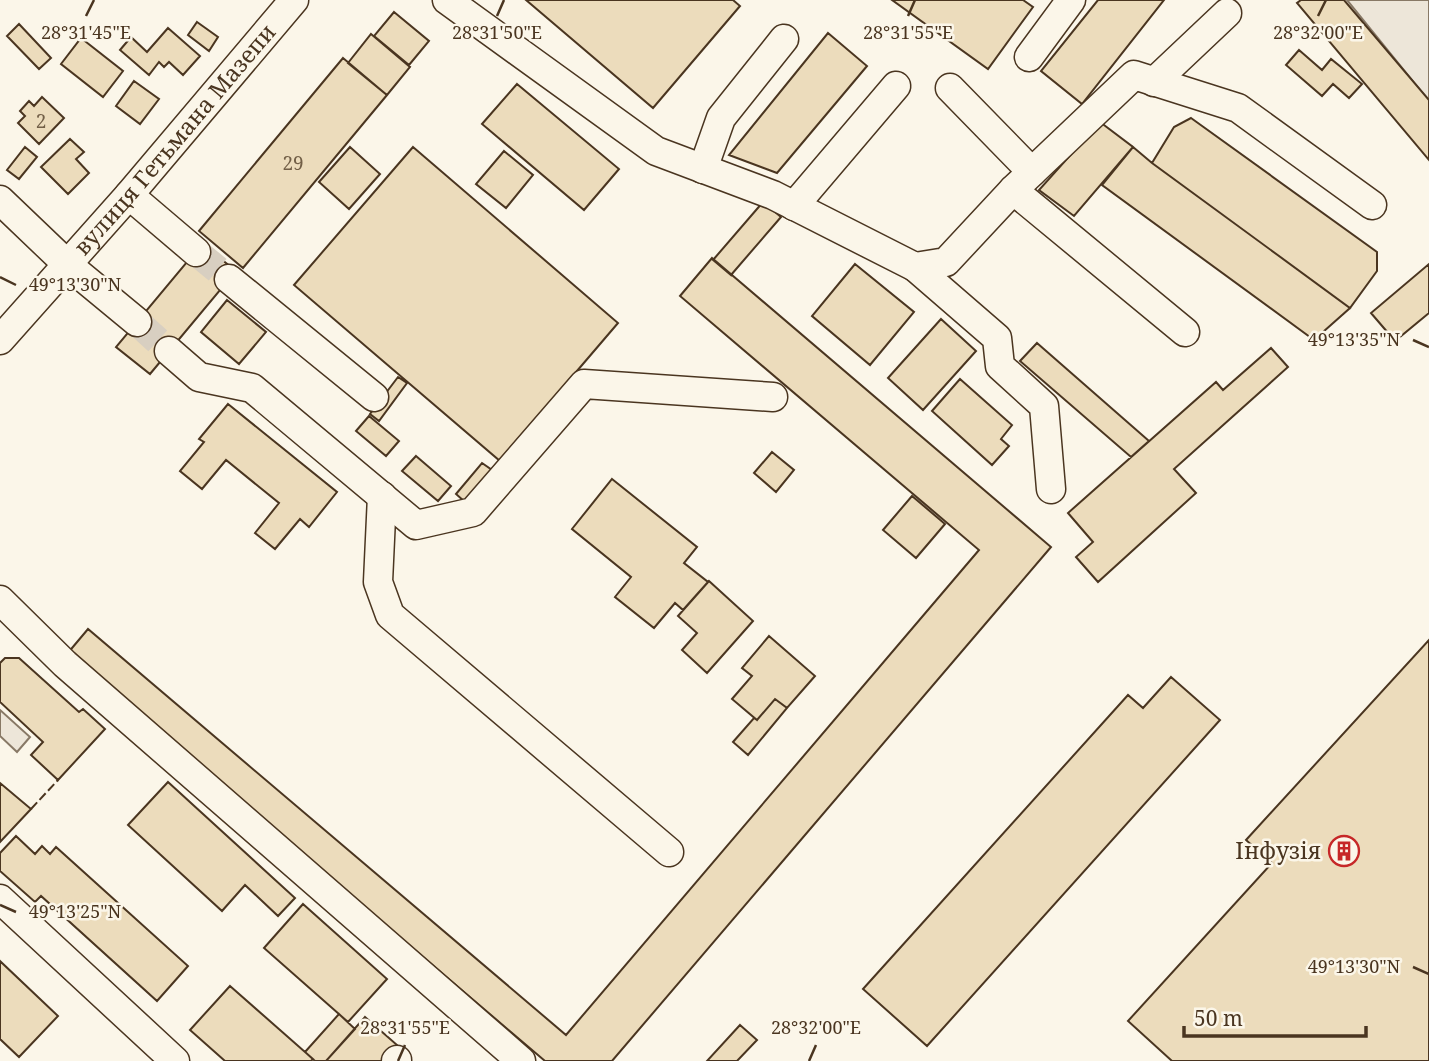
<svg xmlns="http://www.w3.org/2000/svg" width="1429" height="1061" font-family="'Noto Serif',serif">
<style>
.green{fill:#ede6d9;stroke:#887966;stroke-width:2}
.building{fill:#ecdcbc;stroke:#4a3520;stroke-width:2}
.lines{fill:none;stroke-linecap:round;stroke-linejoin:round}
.minor-tunnel{stroke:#d8cfc1;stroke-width:28;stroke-dasharray:28 14;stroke-linecap:butt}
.minor-casing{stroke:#4a3520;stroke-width:31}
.minor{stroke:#fbf6e9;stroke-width:28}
.fence{stroke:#4a3520;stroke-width:2;stroke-dasharray:9 3.5;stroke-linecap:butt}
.ticks{fill:none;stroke:#4a3520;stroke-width:2.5}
.labels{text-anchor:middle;stroke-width:5;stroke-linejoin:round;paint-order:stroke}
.number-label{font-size:19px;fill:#725f47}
.street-label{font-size:23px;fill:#4a3520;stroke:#fbf6e9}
.poi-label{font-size:23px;fill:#4a3520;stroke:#fbf6e9;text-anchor:end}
.ticks-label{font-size:18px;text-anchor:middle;fill:#4a3520;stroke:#fbf6e9;stroke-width:5;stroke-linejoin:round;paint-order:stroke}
</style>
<rect width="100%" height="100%" fill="#fbf6e9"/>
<path class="green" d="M1347 0H1429V101Z
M0 710 30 737 17 752 0 736Z"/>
<path class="building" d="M526 0H733L740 6 653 108Z
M892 0H1023L1033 7 988 69Z
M1098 0H1164L1082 104 1041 71Z
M1301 0H1344L1429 100V160L1297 3Z
M394 12 429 41 409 65 374 36Z
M197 22 218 37 209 51 188 35Z
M19 24 51 58 39 69 7 36Z
M168 28 200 56 183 75 169 62 164 67 159 62 149 75 120 50 131 37 147 52Z
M828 33 867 66 777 173 729 155Z
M371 34 410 67 387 95 348 63Z
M81 38 123 71 103 97 61 64Z
M1299 50 1322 70 1331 59 1362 84 1349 98 1333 84 1322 96 1286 65Z
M343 58 387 95 243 268 199 231Z
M134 81 159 99 140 124 116 106Z
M517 84 619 169 584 210 482 124Z
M42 97 64 118 39 144 18 123 25 116 20 111 29 101 34 106Z
M1191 118 1377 252V271L1350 308 1152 163 1174 127Z
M1100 122 1133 147 1074 216 1039 190Z
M70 139 84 152 76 159 89 173 68 194 41 167Z
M25 147 37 157 19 179 7 170Z
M350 147 380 174 349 209 319 182Z
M413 147 618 323 500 461 294 285Z
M1133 147 1152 163 1350 308 1314 340 1102 185Z
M504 151 533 175 506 208 476 184Z
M763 202 781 217 731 275 713 260Z
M202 244 236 271 150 374 116 347Z
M712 258 1051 547 612 1061H545L67 654 88 629 566 1035 979 550 680 296Z
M855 264 914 312 870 365 812 316Z
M1429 264V313L1395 341 1371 313Z
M227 300 266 332 239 364 201 332Z
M941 319 976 351 923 410 888 378Z
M1037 343 1149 441 1131 457 1020 361Z
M1271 348 1288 367 1174 469 1196 493 1098 582 1076 557 1093 542 1068 513 1216 382 1223 390Z
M398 377 407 383 379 421 370 414Z
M960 379 1012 425 1001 439 1009 446 992 465 932 411Z
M228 404 337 492 309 527 300 519 275 549 255 533 279 503 226 460 202 489 180 471 204 442 199 439Z
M369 416 399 441 386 456 356 431Z
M772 452 794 470 776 492 754 473Z
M416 456 451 486 438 501 402 471Z
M482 463 492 470 465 502 456 494Z
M612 479 697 547 684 563 708 582 683 610 675 603 654 628 615 597 631 577 572 529Z
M912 496 945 524 916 558 883 530Z
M709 581 753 621 707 673 682 650 697 633 678 616Z
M769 636 815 676 787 708 775 699 757 720 732 699 752 676 742 668Z
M1429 640V1061H1172L1128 1021 1272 863 1246 840Z
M5 658H19L79 712 83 709 105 729 58 780 31 755 43 742 0 702V663Z
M1171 677 1220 720 927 1046 863 989 1128 695 1143 708Z
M775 699 787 708 748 755 733 742 754 718 757 720Z
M168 782 295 898 278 916 245 885 222 911 128 825Z
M0 783 31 809 0 842Z
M16 836 35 854 42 846 50 854 56 847 188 966 157 1001 41 896 35 902 0 871V853Z
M303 904 387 979 348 1022 264 948Z
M0 961 58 1016 19 1057 0 1039Z
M230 986 313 1059 311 1061H225L190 1030Z
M339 1014 355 1029 326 1061H315L305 1052Z
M365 1017 397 1045 383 1061H326Z
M740 1025 757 1040 737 1061H707Z"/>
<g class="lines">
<path class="minor-tunnel" d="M196 252 229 279
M137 322 169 351"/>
<g class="minor-casing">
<g id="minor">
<path d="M447 0 656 151 773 195 915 267 946 262 1013 190 1134 75 1238 108 1372 205"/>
<path d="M1029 57 1071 0"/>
<path d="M1154 82 1227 13"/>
<path d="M950 88 1032 172"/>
<path d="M703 169 721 118 784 39"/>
<path d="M1013 190 1185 332"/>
<path d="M129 195 196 252"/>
<path d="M0 200 68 265 137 322"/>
<path d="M794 206 896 86"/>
<path d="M915 267 997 338 1000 366 1044 406 1051 489"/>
<path d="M229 279 374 397"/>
<path id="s1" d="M0 340 129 195 294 0"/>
<path d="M169 351 199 377 252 388 416 525 473 512 584 384 773 397"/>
<path d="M382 496 378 582 390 615 669 852"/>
<path d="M0 600 65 664 521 1061"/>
<path d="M0 899 175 1061"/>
<path d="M396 1061 397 1060"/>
</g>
</g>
<use href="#minor" class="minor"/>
<path class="fence" d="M31 809 58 780"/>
</g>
<path class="ticks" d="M86 16 94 0M497 16 504 0M908 16 915 0M1318 16 1326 0M0 277 16 285M1413 340 1429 347M0 905 16 912M1413 967 1429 974M398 1061 405 1045M809 1061 816 1045"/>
<defs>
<g id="building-ring" transform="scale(1.575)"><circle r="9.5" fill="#fbf6e9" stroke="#c62828" stroke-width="1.5"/><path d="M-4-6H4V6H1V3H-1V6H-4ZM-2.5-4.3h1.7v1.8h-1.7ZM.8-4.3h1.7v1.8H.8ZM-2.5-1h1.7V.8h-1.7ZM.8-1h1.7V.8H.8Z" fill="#c62828"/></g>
</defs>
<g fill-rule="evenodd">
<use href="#building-ring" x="1344" y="851"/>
</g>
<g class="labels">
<g class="number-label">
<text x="41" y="128">2</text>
<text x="293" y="170">29</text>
</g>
<g class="street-label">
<text dy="8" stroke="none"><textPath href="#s1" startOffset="266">вулиця Гетьмана Мазепи</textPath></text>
</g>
<g class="poi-label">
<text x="1321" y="859">Інфузія</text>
</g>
</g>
<g class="ticks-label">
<text x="86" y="39">28°31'45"E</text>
<text x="497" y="39">28°31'50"E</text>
<text x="908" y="39">28°31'55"E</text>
<text x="1318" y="39">28°32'00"E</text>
<text x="75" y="291">49°13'30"N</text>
<text x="1354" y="346">49°13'35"N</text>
<text x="75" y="918">49°13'25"N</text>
<text x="1354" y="973">49°13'30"N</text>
<text x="405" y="1034">28°31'55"E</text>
<text x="816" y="1034">28°32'00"E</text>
</g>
<path d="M1184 1026v10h182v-10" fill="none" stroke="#4a3520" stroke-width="3.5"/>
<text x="1194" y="1026" font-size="21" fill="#4a3520" stroke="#fbf6e9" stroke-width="5" paint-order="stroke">50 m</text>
</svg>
